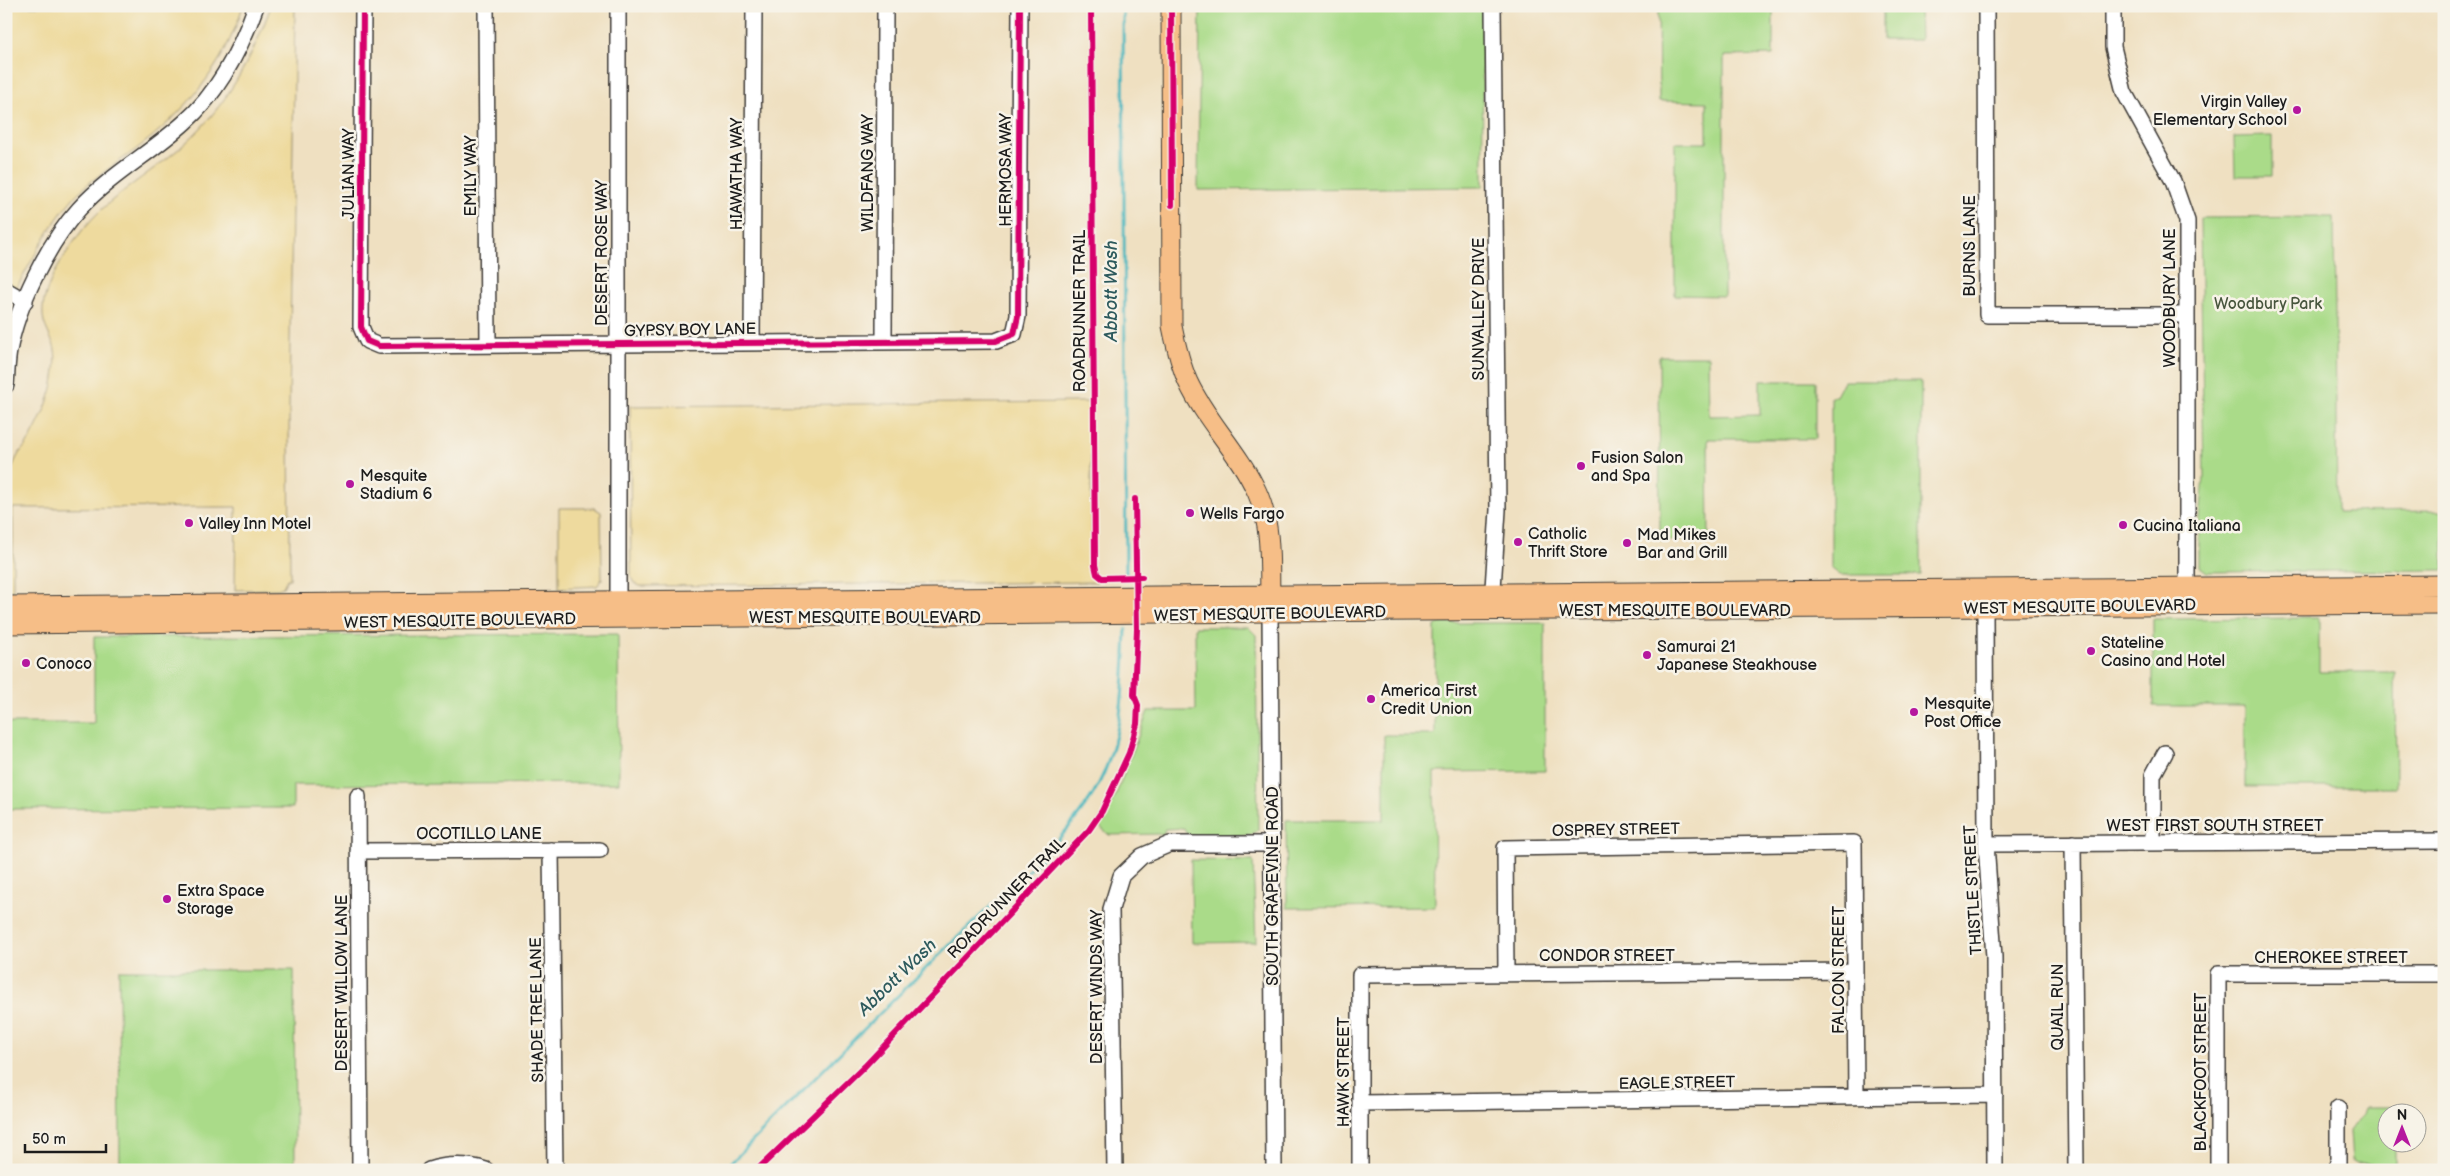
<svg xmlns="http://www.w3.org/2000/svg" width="2450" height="1176" font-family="'Balsamiq Sans',sans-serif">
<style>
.green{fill:#aadb89;stroke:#637c52}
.sand{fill:#eeda9e;stroke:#857b5d}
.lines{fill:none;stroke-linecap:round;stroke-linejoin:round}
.stream{stroke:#46b6be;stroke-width:3}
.minor-casing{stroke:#3c3935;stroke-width:18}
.major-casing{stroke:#3c3935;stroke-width:21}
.minor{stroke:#fff;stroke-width:15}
.major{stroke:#f6be87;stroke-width:19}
.cycleway-casing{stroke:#f7f3e8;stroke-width:9}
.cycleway{stroke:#d6006c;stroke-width:6}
.poi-dot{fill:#b5179e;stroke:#f7f3e8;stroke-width:2}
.labels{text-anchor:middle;stroke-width:5;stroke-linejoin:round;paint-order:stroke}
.poi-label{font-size:16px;fill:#1c1c1c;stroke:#f7f3e8;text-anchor:start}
.street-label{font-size:16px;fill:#1c1c1c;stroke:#f7f3e8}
.park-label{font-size:16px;fill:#47553d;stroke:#f7f3e8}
.water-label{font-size:18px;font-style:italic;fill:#2d5a5d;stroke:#f7f3e8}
</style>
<rect width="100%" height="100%" fill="#f7f3e8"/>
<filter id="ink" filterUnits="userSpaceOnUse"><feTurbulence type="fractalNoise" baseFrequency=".02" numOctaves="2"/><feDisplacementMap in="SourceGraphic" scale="10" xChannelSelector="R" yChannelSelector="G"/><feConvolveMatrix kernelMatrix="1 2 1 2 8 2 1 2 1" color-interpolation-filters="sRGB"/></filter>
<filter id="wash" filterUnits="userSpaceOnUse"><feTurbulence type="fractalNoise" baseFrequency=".0096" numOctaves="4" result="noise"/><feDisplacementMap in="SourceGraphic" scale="20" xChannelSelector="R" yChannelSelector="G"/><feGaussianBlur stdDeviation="1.12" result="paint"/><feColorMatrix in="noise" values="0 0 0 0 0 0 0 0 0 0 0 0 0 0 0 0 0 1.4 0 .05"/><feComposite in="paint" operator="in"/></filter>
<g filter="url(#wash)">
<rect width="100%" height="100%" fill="#efe0c1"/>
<path class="green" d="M1200 6H1482L1483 187 1198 190Z
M1658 6H1773V55L1724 56V296L1675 295V143H1707V102L1659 101Z
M1883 6H1919L1920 40H1883Z
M2272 136V176H2235L2234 137Z
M2334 217 2337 512 2444 511V570L2207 572 2199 566V529L2204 478 2200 218Z
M1659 356H1708L1709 416 1760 415V381H1815V439H1708L1709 540H1660Z
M1844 381H1921V575H1840L1831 568V396H1836Z
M2319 618V672H2395L2396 787H2245V706H2153V619Z
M1440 623H1545V771L1434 772 1435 907 1287 908 1286 820H1384V735H1435V626Z
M1195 627H1248L1256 635 1258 830 1251 835 1191 836 1187 834 1184 828 1165 829 1163 834 1109 835 1097 824 1115 797 1148 711H1196Z
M618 634 619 783 293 785V808L6 809V723H94V637Z
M1191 860 1253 861 1256 942 1192 943Z
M119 970H294L295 1170H120Z
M2364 1107H2394V1113L2388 1114V1144H2395V1164H2356L2352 1162 2350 1131 2361 1116Z"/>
<path class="sand" d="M11 6H243C224 67 186 112 135 150 115 165 92 178 75 196 49 225 31 263 12 296L6 293V9Z
M271 6H295L289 409 290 579H287L283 587 278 589 235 590 236 507 13 508V591H6C6 555 0 488 17 457 20 451 26 446 30 439 39 423 49 402 53 384 55 371 58 355 53 343 50 336 46 329 44 322 37 294 63 258 78 236 108 194 158 171 194 135 230 99 254 54 271 6Z
M1090 402 1092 567 1097 582 640 586 634 583 631 577 630 406Z
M559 508H594L601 512 602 579 597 586 559 588Z"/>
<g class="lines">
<path class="stream" d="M1123 6 1126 576
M724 1170C801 1092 877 1015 955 940 999 897 1061 846 1093 794 1123 745 1124 685 1126 629"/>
</g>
</g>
<g filter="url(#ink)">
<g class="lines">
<g class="minor-casing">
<path id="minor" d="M363 6 361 327 367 341 379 346 996 341 1014 334 1018 316 1020 6
M486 6 488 345
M618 6V612
M1986 6 1987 315H2187
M2113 6V47L2124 92 2173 181 2187 221V598
M6 290 25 301
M884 340 885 6
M752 341 754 6
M6 385C7 374 7 362 9 351 17 306 48 243 79 209 110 175 151 153 185 122 219 92 241 48 256 6
M1492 604 1498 510 1493 6
M1985 607 1986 844 1994 957 1995 1170
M1270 612 1274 1170
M358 796 360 1170
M2073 843 2076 1170
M2153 843V775L2165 753
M1986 844 2444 841
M551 850 555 1170
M358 851 600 850
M1506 973 1505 848 1854 843 1856 1097
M1360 1103 1995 1095
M2338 1108V1170
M429 1170C447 1164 468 1164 486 1170
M1115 1170 1111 909 1121 876 1142 856 1170 844H1272
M1360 1170V975L1855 971
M2218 1170V974H2444"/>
</g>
<g class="major-casing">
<path id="major" d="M1171 6 1172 326C1176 346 1180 364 1188 382 1206 421 1239 452 1257 492 1273 527 1269 569 1270 606
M6 606 2444 585
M6 624 1270 612 2444 604"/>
</g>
<use href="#minor" class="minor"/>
<use href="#major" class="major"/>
<g class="cycleway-casing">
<path id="cycleway" d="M363 6 361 327 367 341 379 346 996 341 1014 334 1018 316 1020 6
M1091 6 1095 565 1097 574 1102 578 1142 577
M1171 6 1172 205
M757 1170 865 1066 1089 830 1102 811 1129 753 1137 724 1138 705 1134 695 1137 629 1135 499"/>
</g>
<use href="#cycleway" class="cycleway"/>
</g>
</g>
<g class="poi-dot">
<circle cx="2297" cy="110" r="5"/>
<circle cx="1581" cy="466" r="5"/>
<circle cx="350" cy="484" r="5"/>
<circle cx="1190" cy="513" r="5"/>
<circle cx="189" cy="523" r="5"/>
<circle cx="2123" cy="525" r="5"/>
<circle cx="1518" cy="542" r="5"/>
<circle cx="1627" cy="543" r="5"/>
<circle cx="2091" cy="651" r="5"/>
<circle cx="1647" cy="655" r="5"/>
<circle cx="26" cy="663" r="5"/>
<circle cx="1371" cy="699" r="5"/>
<circle cx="1914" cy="712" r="5"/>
<circle cx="167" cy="899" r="5"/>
</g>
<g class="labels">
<g class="poi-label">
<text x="2287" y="107" text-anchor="end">Virgin Valley<tspan x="2287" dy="18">Elementary School</tspan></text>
<text x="1591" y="463">Fusion Salon<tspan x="1591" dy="18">and Spa</tspan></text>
<text x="360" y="481">Mesquite<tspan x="360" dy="18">Stadium 6</tspan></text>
<text x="1200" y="519">Wells Fargo</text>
<text x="199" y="529">Valley Inn Motel</text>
<text x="2133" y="531">Cucina Italiana</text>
<text x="1528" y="539">Catholic<tspan x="1528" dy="18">Thrift Store</tspan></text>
<text x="1637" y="540">Mad Mikes<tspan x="1637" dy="18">Bar and Grill</tspan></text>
<text x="2101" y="648">Stateline<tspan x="2101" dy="18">Casino and Hotel</tspan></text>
<text x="1657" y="652">Samurai 21<tspan x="1657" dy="18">Japanese Steakhouse</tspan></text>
<text x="36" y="669">Conoco</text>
<text x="1381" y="696">America First<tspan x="1381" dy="18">Credit Union</tspan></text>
<text x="1924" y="709">Mesquite<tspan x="1924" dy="18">Post Office</tspan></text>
<text x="177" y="896">Extra Space<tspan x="177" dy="18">Storage</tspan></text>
</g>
<g class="street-label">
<text transform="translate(1005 170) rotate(-90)" y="6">HERMOSA WAY</text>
<text transform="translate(867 173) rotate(-90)" y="6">WILDFANG WAY</text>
<text transform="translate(348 174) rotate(-90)" y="6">JULIAN WAY</text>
<text transform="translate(736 174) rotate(-90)" y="6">HIAWATHA WAY</text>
<text transform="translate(470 176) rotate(-90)" y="6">EMILY WAY</text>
<text transform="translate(1969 246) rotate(-90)" y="6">BURNS LANE</text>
<text transform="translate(601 253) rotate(-90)" y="6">DESERT ROSE WAY</text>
<text transform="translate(2169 298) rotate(-90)" y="6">WOODBURY LANE</text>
<text transform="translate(1478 309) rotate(-90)" y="6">SUNVALLEY DRIVE</text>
<text transform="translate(1079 311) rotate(-90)" y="6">ROADRUNNER TRAIL</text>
<text transform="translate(690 329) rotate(-1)" y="6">GYPSY BOY LANE</text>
<text transform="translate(2080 606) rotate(-1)" y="6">WEST MESQUITE BOULEVARD</text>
<text x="1675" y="616">WEST MESQUITE BOULEVARD</text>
<text transform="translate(1270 613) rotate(-1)" y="6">WEST MESQUITE BOULEVARD</text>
<text x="865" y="623">WEST MESQUITE BOULEVARD</text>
<text transform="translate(460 620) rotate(-1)" y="6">WEST MESQUITE BOULEVARD</text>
<text x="2215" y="831">WEST FIRST SOUTH STREET</text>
<text transform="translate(1616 829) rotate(-1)" y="6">OSPREY STREET</text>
<text x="479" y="839">OCOTILLO LANE</text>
<text transform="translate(1272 886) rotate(-90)" y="6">SOUTH GRAPEVINE ROAD</text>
<text transform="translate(1972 890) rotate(-93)" y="6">THISTLE STREET</text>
<text transform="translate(1006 897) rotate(-46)" y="6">ROADRUNNER TRAIL</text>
<text x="1607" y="961">CONDOR STREET</text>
<text x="2331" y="963">CHEROKEE STREET</text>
<text transform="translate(1838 970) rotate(-90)" y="6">FALCON STREET</text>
<text transform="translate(341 983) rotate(-90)" y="6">DESERT WILLOW LANE</text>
<text transform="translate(1096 987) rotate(-90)" y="6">DESERT WINDS WAY</text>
<text transform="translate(2057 1007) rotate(-90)" y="6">QUAIL RUN</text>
<text transform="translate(536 1010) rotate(-91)" y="6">SHADE TREE LANE</text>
<text transform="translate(1343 1072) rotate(-90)" y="6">HAWK STREET</text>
<text transform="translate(2200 1072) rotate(-90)" y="6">BLACKFOOT STREET</text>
<text transform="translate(1677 1082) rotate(-1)" y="6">EAGLE STREET</text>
</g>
<g class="park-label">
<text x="2268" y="309">Woodbury Park</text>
</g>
<g class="water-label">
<text transform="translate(1111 291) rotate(-90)" y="6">Abbott Wash</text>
<text transform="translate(897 977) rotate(-44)" y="6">Abbott Wash</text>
</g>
</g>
<rect width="2450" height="1176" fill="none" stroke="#f7f3e8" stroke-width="25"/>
<g transform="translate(2402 1128)"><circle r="24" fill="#f7f3e8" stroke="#9f9d96"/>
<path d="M0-4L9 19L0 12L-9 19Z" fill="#b5179e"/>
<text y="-8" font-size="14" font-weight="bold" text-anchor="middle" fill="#1c1c1c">N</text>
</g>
<path d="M25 1144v8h81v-8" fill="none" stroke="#1c1c1c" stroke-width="2.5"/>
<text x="32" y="1144" font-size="15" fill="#1c1c1c" stroke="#f7f3e8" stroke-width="4" paint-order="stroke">50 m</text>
</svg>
